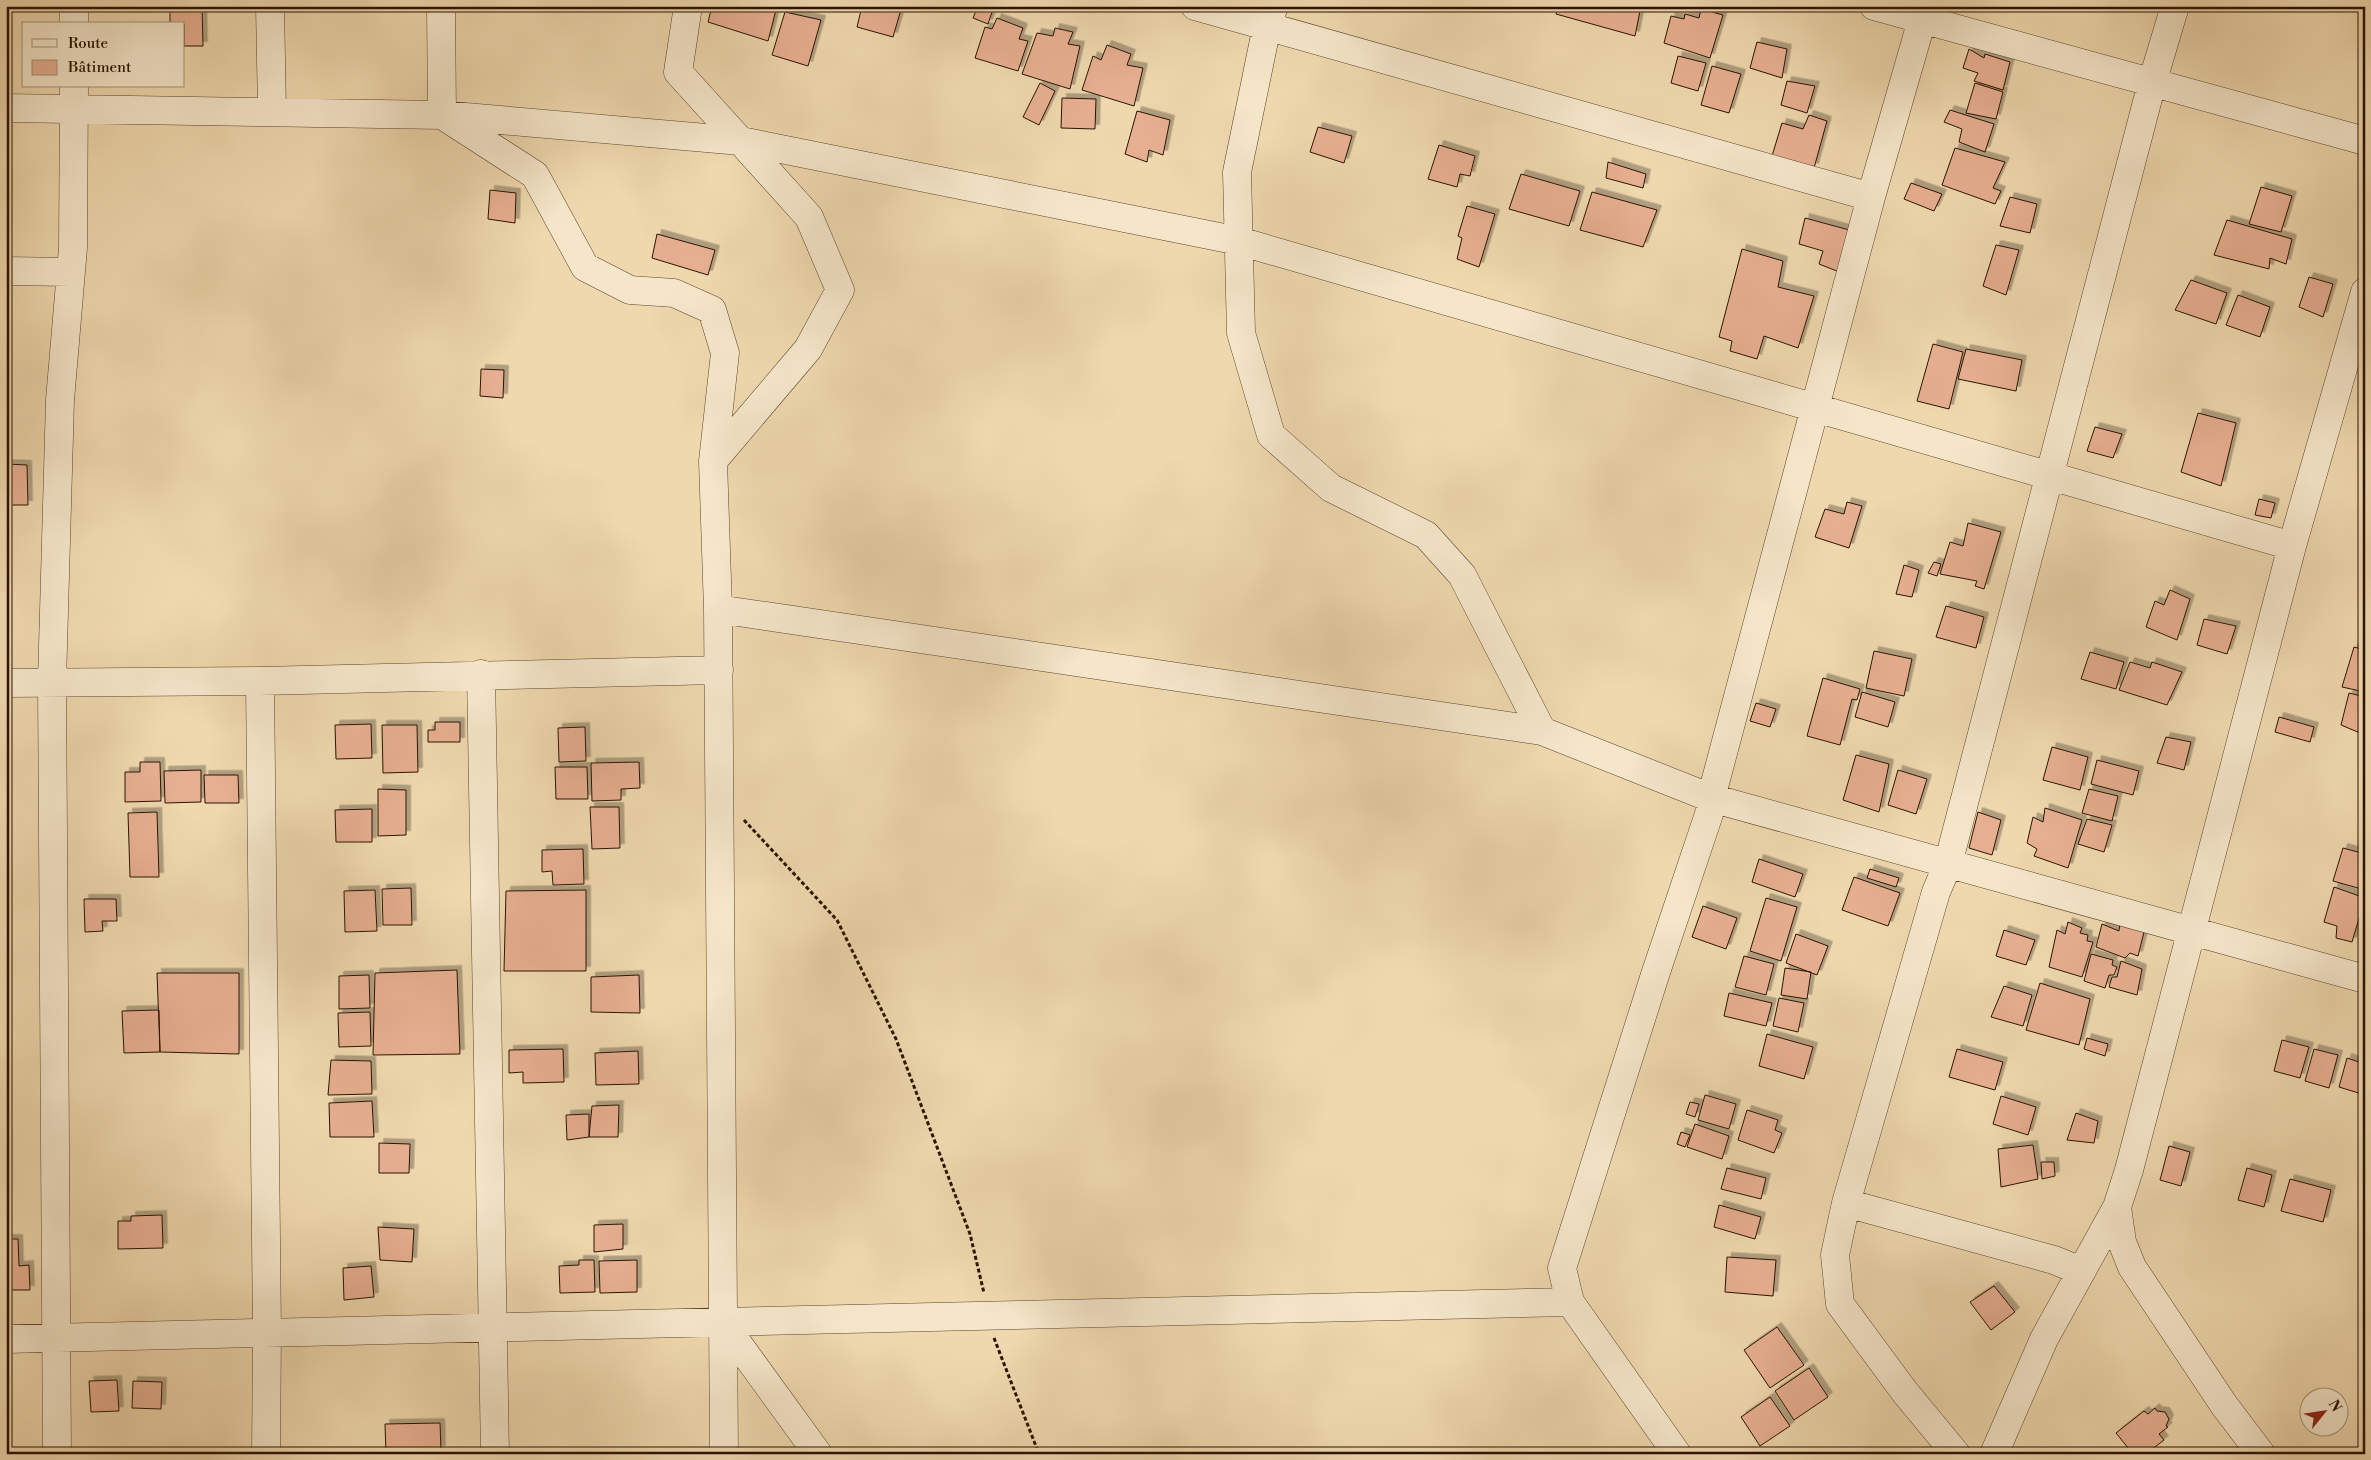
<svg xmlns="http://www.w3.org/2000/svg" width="2371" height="1460" font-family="'Libre Bodoni',serif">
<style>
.building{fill:#e7af91;stroke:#2a1300;filter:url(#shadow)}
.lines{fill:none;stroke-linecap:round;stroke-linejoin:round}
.minor-casing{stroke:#5b442c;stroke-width:29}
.path{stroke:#2a1300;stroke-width:3;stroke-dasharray:4 2.5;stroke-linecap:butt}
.minor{stroke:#f5e6ca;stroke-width:28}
</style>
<defs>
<filter id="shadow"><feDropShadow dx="4.5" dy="-4.5" stdDeviation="0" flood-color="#0004"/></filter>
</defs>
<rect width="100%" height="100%" fill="#efd8ae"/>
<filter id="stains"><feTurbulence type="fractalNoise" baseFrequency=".004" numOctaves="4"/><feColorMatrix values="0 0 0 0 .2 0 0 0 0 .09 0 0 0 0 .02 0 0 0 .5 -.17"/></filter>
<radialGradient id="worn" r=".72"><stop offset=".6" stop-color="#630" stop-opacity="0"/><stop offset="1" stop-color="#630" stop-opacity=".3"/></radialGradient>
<path class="building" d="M170 6H202L203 46H184V24H170Z
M712 6H763L776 10 768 41 708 22Z
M862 6H902L893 37 857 27Z
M978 6H994L988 24 973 18Z
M1559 6H1641L1635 36 1556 14Z
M1701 9 1723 15 1710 58 1664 43 1671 16 1684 19 1685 14 1699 18Z
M785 12 821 20 808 66 772 55Z
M997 18 1023 28 1019 39 1028 41 1018 71 975 58 985 27 992 29Z
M1055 28 1073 32 1068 44 1080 46 1070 89 1022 74 1037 33 1053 36Z
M1757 42 1787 49 1782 78 1750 68Z
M1107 45 1131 54 1127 65 1143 68 1134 106 1082 90 1093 56 1101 60Z
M1969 49 1984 58 1985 54 2010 62 2003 90 1974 81 1978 73 1963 68Z
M1678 56 1706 63 1698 91 1671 83Z
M1712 66 1741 74 1729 113 1701 105Z
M1787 81 1815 86 1807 113 1781 105Z
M1040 83 1055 91 1039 125 1023 117Z
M1975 83 2003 92 1996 119 1966 113Z
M1062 98 1096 99 1095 129 1061 128Z
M1950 110 1994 124 1985 152 1959 142 1962 129 1944 122Z
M1137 111 1170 120 1163 155 1149 150 1147 162 1125 154Z
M1809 115 1827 121 1814 168 1772 156 1782 123 1803 129Z
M1318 127 1352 136 1344 163 1310 152Z
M1439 145 1475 156 1470 176 1460 174 1457 187 1428 179Z
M1955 148 2005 162 1993 188 2001 191 1995 204 1942 185Z
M1608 162 1646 174 1643 188 1606 178Z
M1521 174 1580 191 1569 226 1509 209Z
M1911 183 1942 194 1934 211 1904 199Z
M2261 187 2292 196 2281 232 2249 224Z
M490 190 516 193 515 223 488 219Z
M1592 192 1657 210 1643 247 1580 230Z
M2010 197 2037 204 2030 233 2000 226Z
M1467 206 1495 214 1479 267 1457 259 1462 238 1458 236Z
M1805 218 1853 231 1842 273 1819 264 1823 251 1799 244Z
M2227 220 2292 239 2286 264 2270 258 2269 269 2214 255Z
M657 234 715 250 708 275 652 258Z
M1996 245 2019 250 2006 295 1983 286Z
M1742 249 1783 261 1778 287 1814 296 1798 348 1764 336 1757 359 1730 351 1732 341 1719 337Z
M2309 277 2333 284 2323 317 2299 307Z
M2191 280 2227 293 2216 324 2175 310Z
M2238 295 2270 307 2260 337 2226 325Z
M1933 344 1963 352 1949 409 1917 401Z
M1966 349 2022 360 2016 391 1958 379Z
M481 369 504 370 503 398 480 396Z
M2198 413 2236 423 2221 486 2181 472Z
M2095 427 2122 434 2113 458 2087 451Z
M6 464 27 465 28 505H6Z
M2259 499 2275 503 2271 518 2255 515Z
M1847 502 1862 506 1849 548 1815 537 1825 509 1844 514Z
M1968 523 2001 532 1984 589 1975 586 1977 581 1940 574 1950 542 1963 546Z
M1934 562 1941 564 1937 576 1928 573Z
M1904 565 1919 570 1912 597 1896 594Z
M2170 590 2190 599 2177 640 2146 627 2155 601 2164 605Z
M1946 606 1984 617 1976 648 1936 637Z
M2204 619 2236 626 2227 654 2197 645Z
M2354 647 2365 650V692L2342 687Z
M1874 651 1912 659 1904 696 1866 688Z
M2090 652 2124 662 2116 689 2081 679Z
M2130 662 2150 668 2152 662 2182 672 2167 705 2119 690Z
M1823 678 1860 689 1857 700 1852 699 1840 745 1807 736Z
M1862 692 1895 702 1888 727 1855 717Z
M2349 693 2365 697V735L2341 725Z
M1756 703 1776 709 1770 727 1750 721Z
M2279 717 2314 727 2310 742 2275 732Z
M435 722H460V742H428V730H435Z
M371 724 372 758 336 759 335 725Z
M382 725H417L418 772 383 773Z
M585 727 586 761 559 762 558 728Z
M2166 737 2191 742 2184 770 2157 763Z
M2052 747 2088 757 2080 790 2043 780Z
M1856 755 1889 764 1879 812 1843 800Z
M2097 760 2139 771 2133 795 2091 784Z
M140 762H160L161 801 125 802V772H140Z
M639 762 640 788 621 789V800L592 801 591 763Z
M555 767H587L588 799H556Z
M201 770V802L165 803 164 771Z
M1898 770 1927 779 1916 814 1888 805Z
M204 775H238L239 803H205Z
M378 789 406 790V835L378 836Z
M2089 789 2118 796 2112 821 2082 813Z
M590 807H619L620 848 592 849Z
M2045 808 2082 820 2068 868 2034 856 2037 849 2027 843 2033 817 2043 822Z
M372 809V842H336L335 810Z
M157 812 159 877H130L128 813Z
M1978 812 2001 820 1992 855 1969 848Z
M2087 819 2112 825 2104 852 2078 844Z
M2343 848 2365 854V890L2333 881Z
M583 849 584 884 553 885 552 871 542 872V850Z
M1759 859 1803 874 1795 897 1752 882Z
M1870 869 1899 878 1896 887 1867 878Z
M1854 877 1900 893 1888 926 1842 910Z
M2334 887 2365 898 2352 942 2336 938 2337 926 2324 922Z
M411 888 412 925H383L382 889Z
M375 890 377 931 345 932 344 891Z
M586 890V971H504L506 891Z
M1766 898 1797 907 1781 961 1750 951Z
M84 899H116L117 921H102L103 931 85 932Z
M1703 906 1737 918 1726 949 1692 937Z
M2068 922 2082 928 2080 933 2088 935 2087 941 2093 942 2082 977 2049 967 2057 930 2065 934Z
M2120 922 2144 932 2138 956 2130 953 2125 958 2096 947 2102 924 2119 931Z
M2004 930 2035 940 2026 965 1996 956Z
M1796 934 1828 946 1817 975 1786 963Z
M2091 954 2113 960 2112 965 2117 967 2114 975H2109L2105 988 2084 981Z
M1744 956 1774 964 1766 995 1735 987Z
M2121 961 2142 969 2137 995 2109 987 2112 977H2117Z
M1785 968 1811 972 1807 999 1781 995Z
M457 970 460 1054 373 1055 375 973Z
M157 973H239V1054L160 1052Z
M369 975 370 1008 339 1009V976Z
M639 975 640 1013 591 1012V977Z
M2040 983 2090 999 2079 1045 2026 1030Z
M2004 986 2032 995 2023 1026 1991 1017Z
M1729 993 1772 1003 1766 1026 1724 1016Z
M1779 998 1804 1003 1798 1032 1773 1026Z
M159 1010 160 1052 124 1053 122 1011Z
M370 1012 371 1046 339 1047 338 1013Z
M1767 1034 1813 1047 1804 1079 1759 1066Z
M2087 1038 2108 1044 2105 1056 2084 1049Z
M2282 1040 2309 1047 2300 1078 2274 1071Z
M563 1049 564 1082 523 1083V1072L509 1073V1050Z
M1957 1049 2003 1062 1995 1090 1949 1077Z
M2314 1049 2338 1055 2329 1088 2305 1081Z
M638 1051 639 1084 596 1085 595 1053Z
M2347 1058 2365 1064V1095L2339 1087Z
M331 1060 371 1061 372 1094 328 1095Z
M1705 1095 1736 1104 1729 1129 1698 1120Z
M2001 1096 2036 1107 2028 1135 1993 1124Z
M372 1101 374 1137H330L329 1103Z
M1690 1102 1699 1104 1695 1117 1686 1114Z
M619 1105 618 1137H589L592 1106Z
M1747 1110 1778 1120 1775 1130 1782 1133 1774 1153 1738 1140Z
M2076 1113 2098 1121 2094 1143 2067 1140Z
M589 1114V1137L567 1140 566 1115Z
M1695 1124 1729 1136 1722 1159 1687 1147Z
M1681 1132 1690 1135 1685 1147 1677 1144Z
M379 1143 410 1144 409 1173H379Z
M2033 1145 2038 1179 2001 1187 1998 1149Z
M2169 1146 2190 1152 2181 1186 2160 1180Z
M2041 1162H2054L2055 1176 2042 1179Z
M1727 1168 1766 1178 1761 1199 1721 1189Z
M2247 1168 2272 1175 2264 1207 2238 1200Z
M2290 1179 2331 1190 2323 1222 2281 1211Z
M1719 1205 1761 1217 1755 1239 1714 1227Z
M162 1215 163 1248 118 1249V1221H131V1216Z
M623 1224V1249L594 1252V1225Z
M378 1227 414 1229 412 1262 380 1260Z
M6 1239H18L19 1266 29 1265 30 1290H6Z
M1727 1257 1776 1260 1773 1296 1725 1292Z
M579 1260H594L595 1292 560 1293 559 1266 579 1265Z
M637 1260V1292L600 1293 599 1261Z
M371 1266 374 1297 344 1300 343 1268Z
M1994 1286 2015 1312 1991 1330 1970 1302Z
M1777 1327 1804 1365 1770 1388 1744 1350Z
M1809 1368 1828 1397 1794 1420 1775 1391Z
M117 1380 119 1411 91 1412 89 1381Z
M133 1381 162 1382 161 1409 132 1408Z
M1770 1397 1790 1426 1760 1446 1741 1417Z
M2155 1408 2157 1411 2165 1412 2169 1419 2166 1426 2168 1427 2159 1434 2164 1440 2146 1454H2133L2116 1433 2144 1411 2148 1414Z
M440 1423 441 1450H426V1454H386L385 1424Z"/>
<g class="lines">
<g class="minor-casing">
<path id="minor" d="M270 6 272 112
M441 6 442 115 741 141 1239 241 2292 546
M688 6 678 72 809 217 840 290 808 349 713 461
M1195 6 1871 197
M1274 6 1267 26 1237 172 1241 333 1271 435 1331 488 1426 535 1462 575 1542 731
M1874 6 2365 141
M74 24V6
M6 108 442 115 535 175 585 267 630 290 674 293 712 310 725 353 713 461 718 609 724 1454
M6 271 71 272
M718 609 1542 731 1711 798 2365 979
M481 674 495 1454
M260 681 267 1333 266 1454
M6 683 260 681 719 670
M1846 1203 2054 1260 2081 1271
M2117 1207 2122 1242 2132 1267 2224 1405 2261 1454
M723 1323 818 1454
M6 1339 1570 1302
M57 1454 52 682 60 400 73 248 74 86
M1677 1454 1570 1302 1562 1268 1655 975 1709 814 1711 798 1871 197 1926 6
M1956 1454 1904 1391 1840 1304 1835 1255 1846 1203 1936 892 1948 864 2152 83 2175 6
M1994 1454 2044 1339 2117 1207 2129 1170 2292 546 2365 292"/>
</g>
<path class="path" d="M744 820 837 920 896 1039 970 1234 984 1293
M994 1338 1039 1454"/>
<use href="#minor" class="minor"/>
</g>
<rect width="2371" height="1460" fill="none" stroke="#efd8ae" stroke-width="25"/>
<rect x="8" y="8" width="2356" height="1445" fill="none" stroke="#2a1300" stroke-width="2.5"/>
<rect x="12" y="12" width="2346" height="1435" fill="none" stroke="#2a1300"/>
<rect x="22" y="22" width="162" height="65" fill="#f5e6ca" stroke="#a49279"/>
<rect x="32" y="39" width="25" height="8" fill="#f5e6ca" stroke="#a49279"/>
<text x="68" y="48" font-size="15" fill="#2a1300">Route</text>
<rect x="32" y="60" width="25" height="15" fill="#e7af91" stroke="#a49279"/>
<text x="68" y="72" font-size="15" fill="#2a1300">Bâtiment</text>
<g transform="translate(2324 1412) rotate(60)"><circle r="24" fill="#f5e6ca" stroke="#a49279"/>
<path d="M0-4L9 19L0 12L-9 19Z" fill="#8f2418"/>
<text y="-8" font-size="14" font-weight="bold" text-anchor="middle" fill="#2a1300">N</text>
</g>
<rect width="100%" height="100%" filter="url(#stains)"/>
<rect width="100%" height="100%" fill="url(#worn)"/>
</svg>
